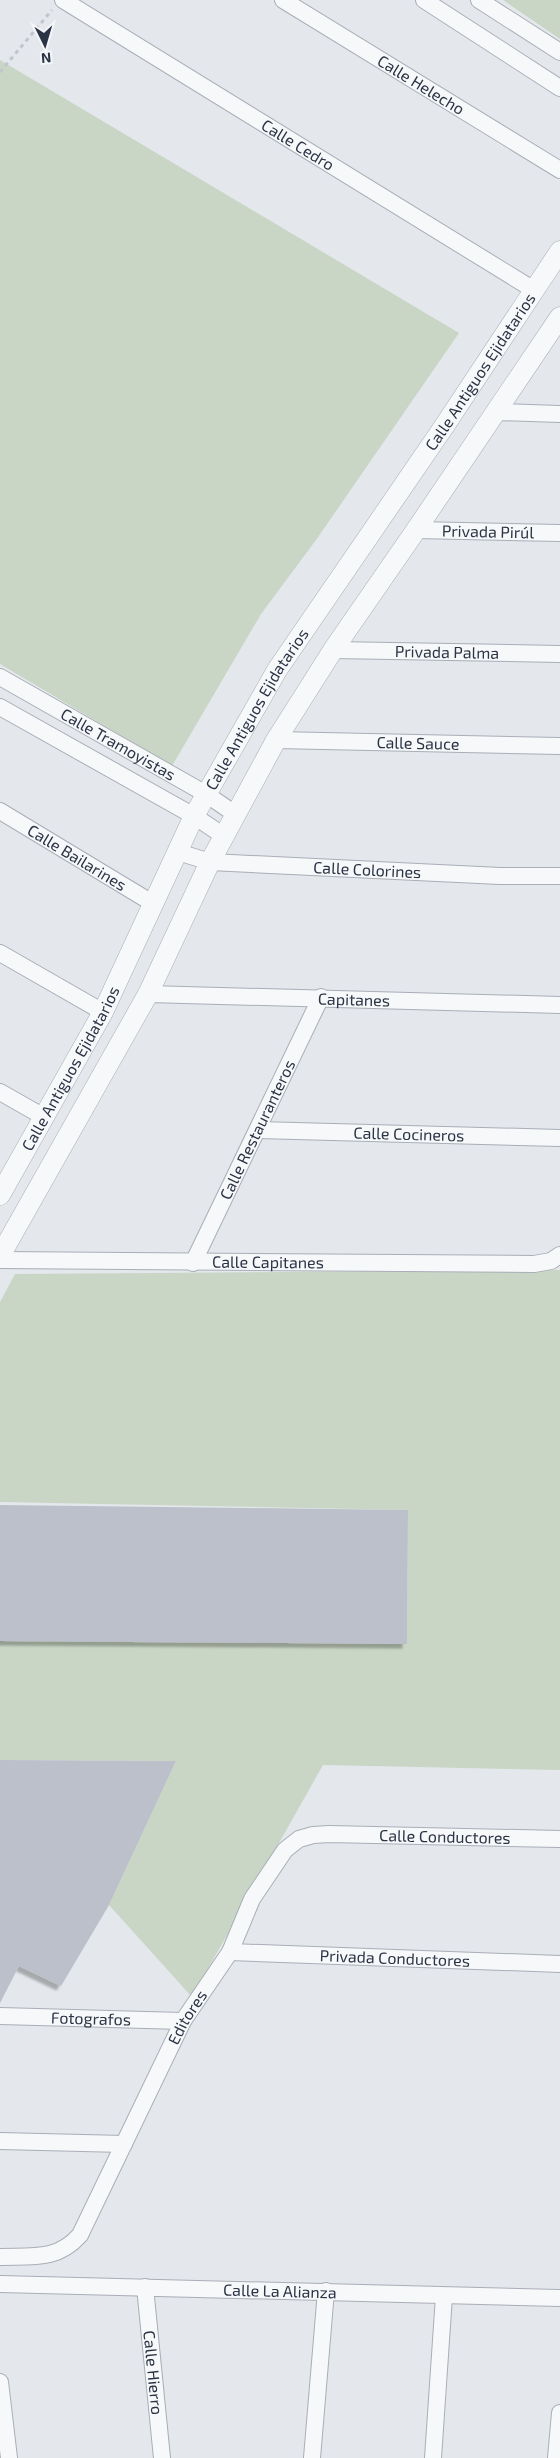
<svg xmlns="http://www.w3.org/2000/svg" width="560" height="2458" font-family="'Exo 2',sans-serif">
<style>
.green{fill:#c9d6c5}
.building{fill:#bbc0ca;filter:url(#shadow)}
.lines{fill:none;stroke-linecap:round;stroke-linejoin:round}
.minor-casing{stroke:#a9aeb7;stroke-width:18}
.tertiary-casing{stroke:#a9aeb7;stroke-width:21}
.path{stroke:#c2c5cb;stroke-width:3;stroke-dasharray:4 4;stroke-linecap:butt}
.minor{stroke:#f7f8fa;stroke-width:16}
.tertiary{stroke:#f7f8fa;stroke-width:20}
.labels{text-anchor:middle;stroke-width:5;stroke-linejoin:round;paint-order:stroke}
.street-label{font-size:16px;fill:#2b3445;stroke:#f4f6f9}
</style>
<defs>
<filter id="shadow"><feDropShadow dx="-4.5" dy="4.5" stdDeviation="1" flood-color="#0004"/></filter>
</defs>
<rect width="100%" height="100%" fill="#e4e7ec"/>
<path class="green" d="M503 0H560V39Z
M0 60 459 333 316 540 261 614 172 766 0 664Z
M560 1270V1770L323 1765 192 1997 109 1905 176 1761 0 1760V1639L407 1644 408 1510 0 1502V1302L15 1274Z"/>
<path class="building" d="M0 1505 408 1510 407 1644 0 1641Z
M0 1760 176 1761 109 1905 61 1986 19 1966 0 2003Z"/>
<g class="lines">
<g class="minor-casing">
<g id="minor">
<path id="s1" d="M63 0 534 290"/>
<path id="s2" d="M283 0 560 170"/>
<path d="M424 0 560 88"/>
<path d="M479 0 560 52"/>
<path d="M497 412 560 414"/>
<path id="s3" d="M416 530 560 533"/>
<path id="s4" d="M333 650 560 654"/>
<path id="s5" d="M0 677 206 794 235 814"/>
<path d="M0 707 194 816 224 836"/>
<path id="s6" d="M276 740 560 746"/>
<path id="s7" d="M0 811 154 904"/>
<path id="s8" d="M178 852 210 862 500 876H560"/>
<path d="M0 953 103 1012"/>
<path id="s9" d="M148 994 560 1005"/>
<path d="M0 1092 44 1117"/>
<path id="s10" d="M258 1130 560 1138"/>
<path id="s11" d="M0 1260 534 1264 551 1261 560 1255"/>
<path id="s12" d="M193 1263 321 997"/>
<path id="s13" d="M230 1952 560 1964"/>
<path id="s14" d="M0 2016 183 2021"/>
<path d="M0 2141 124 2144"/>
<path id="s15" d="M0 2257C32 2256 57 2261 80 2235L183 2021 230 1952 252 1899 285 1850 299 1839 313 1835 329 1834 560 1839"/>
<path id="s16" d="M0 2284 560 2298"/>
<path id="s17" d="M145 2287 162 2458"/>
<path d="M0 2382 9 2458"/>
<path d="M312 2458 326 2291"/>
<path d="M433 2458 444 2296"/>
<path d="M556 2458 560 2413"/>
</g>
</g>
<g class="tertiary-casing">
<g id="tertiary">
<path id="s18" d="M0 1195 103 1012 194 816 277 670 445 425 560 251"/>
<path d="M0 1256 148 994 210 862 276 740 333 650 416 530 560 317"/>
</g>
</g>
<path class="path" d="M0 72 52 10"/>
<use href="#minor" class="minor"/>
<use href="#tertiary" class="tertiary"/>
</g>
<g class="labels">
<g class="street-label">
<text dy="6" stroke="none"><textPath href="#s2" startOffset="162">Calle Helecho</textPath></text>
<text dy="6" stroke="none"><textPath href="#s1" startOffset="276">Calle Cedro</textPath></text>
<text dy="6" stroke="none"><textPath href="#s18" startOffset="955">Calle Antiguos Ejidatarios</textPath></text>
<text dy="6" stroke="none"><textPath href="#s3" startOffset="72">Privada Pirúl</textPath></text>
<text dy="6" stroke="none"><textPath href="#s4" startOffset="114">Privada Palma</textPath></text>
<text dy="6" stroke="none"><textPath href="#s18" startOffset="550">Calle Antiguos Ejidatarios</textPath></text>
<text dy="6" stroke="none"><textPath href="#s6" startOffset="142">Calle Sauce</textPath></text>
<text dy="6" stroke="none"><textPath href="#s5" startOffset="136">Calle Tramoyistas</textPath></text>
<text dy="6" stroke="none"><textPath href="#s7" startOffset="90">Calle Bailarines</textPath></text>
<text dy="6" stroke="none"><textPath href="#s8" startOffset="191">Calle Colorines</textPath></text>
<text dy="6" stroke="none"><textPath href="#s9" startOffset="206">Capitanes</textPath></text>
<text dy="6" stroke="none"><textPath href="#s18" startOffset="145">Calle Antiguos Ejidatarios</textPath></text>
<text dy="6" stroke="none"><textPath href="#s12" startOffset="148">Calle Restauranteros</textPath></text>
<text dy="6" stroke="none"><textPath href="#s10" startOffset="151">Calle Cocineros</textPath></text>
<text dy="6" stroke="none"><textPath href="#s11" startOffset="268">Calle Capitanes</textPath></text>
<text dy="6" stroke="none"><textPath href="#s15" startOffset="688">Calle Conductores</textPath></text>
<text dy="6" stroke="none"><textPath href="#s13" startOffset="165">Privada Conductores</textPath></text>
<text dy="6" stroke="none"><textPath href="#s14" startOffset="91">Fotografos</textPath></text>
<text dy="6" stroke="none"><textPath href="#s15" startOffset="329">Editores</textPath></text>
<text dy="6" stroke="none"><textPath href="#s16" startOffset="280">Calle La Alianza</textPath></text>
<text dy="6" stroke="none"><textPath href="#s17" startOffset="86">Calle Hierro</textPath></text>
</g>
</g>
<g transform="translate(45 45) rotate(175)" stroke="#f4f6f9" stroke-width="4" paint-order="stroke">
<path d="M0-4L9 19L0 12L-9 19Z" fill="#2b3445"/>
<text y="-8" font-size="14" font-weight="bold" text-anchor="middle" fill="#2b3445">N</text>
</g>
</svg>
